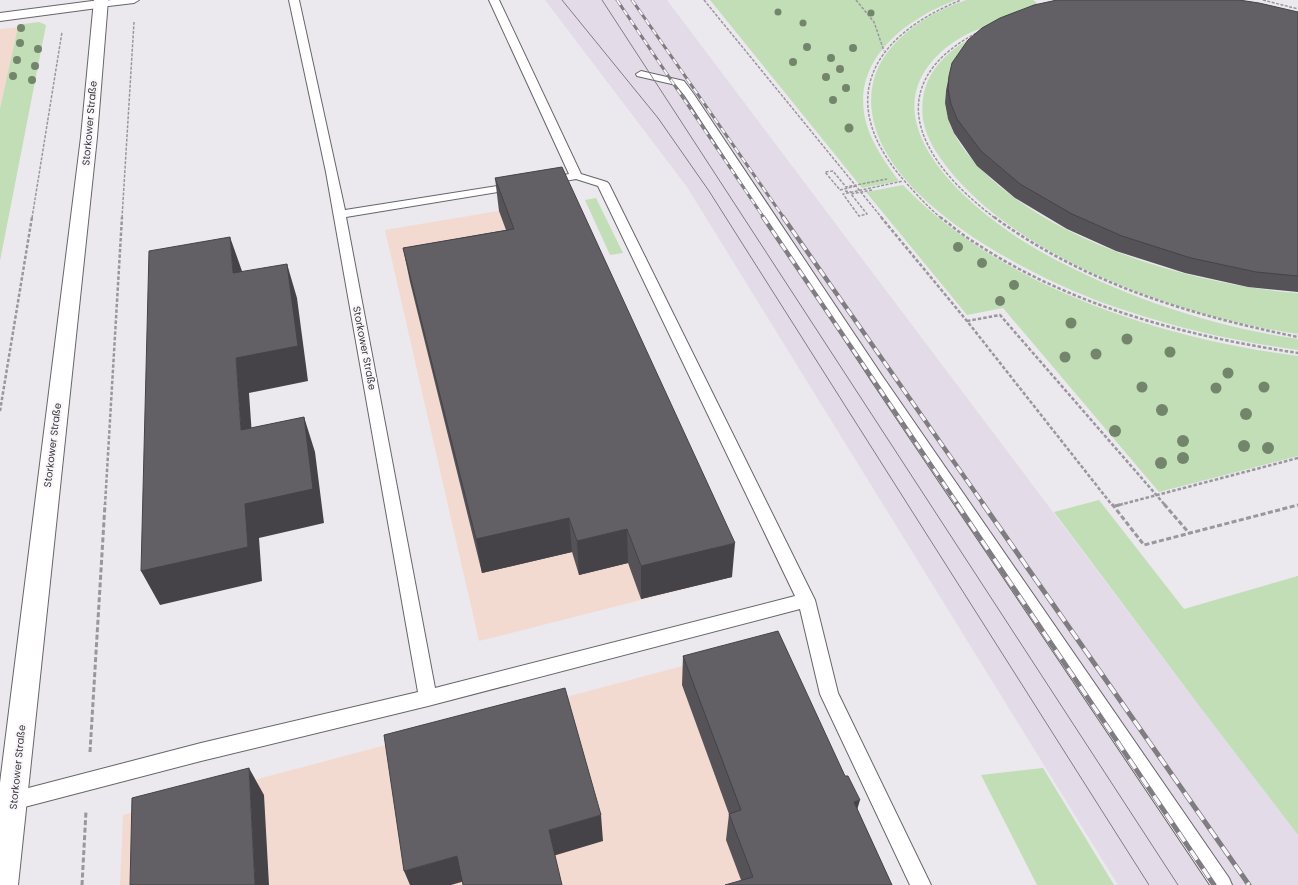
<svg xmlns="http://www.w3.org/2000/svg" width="1298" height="885" font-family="Poppins,sans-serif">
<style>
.commercial{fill:#f3dad1}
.built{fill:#e3dce8}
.green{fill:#c2deb7}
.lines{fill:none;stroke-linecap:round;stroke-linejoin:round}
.lane-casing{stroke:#676569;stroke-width:2}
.street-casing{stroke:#676569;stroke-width:2}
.secondary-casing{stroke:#676569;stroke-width:2}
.path-far2{stroke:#9a979c;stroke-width:1.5;stroke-dasharray:3 1.5;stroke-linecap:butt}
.path-far1{stroke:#9a979c;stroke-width:2.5;stroke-dasharray:3.5 2;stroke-linecap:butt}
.path{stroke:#9a979c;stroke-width:3;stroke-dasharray:5 2.5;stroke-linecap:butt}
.lane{fill:#fff;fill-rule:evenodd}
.street{fill:#fff;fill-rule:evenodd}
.secondary{fill:#fff;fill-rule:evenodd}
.tram{stroke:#7f7d81;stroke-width:1}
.rail-far2-casing{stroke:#7f7d81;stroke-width:3}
.rail-far1-casing{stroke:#7f7d81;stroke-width:4.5}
.rail-casing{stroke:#7f7d81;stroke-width:5}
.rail-far2{stroke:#f9f6fb;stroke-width:2;stroke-dasharray:6;stroke-linecap:butt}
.rail-far1{stroke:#f9f6fb;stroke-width:3;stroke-dasharray:8;stroke-linecap:butt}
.rail{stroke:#f9f6fb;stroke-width:3.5;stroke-dasharray:11;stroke-linecap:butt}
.tree{fill:#73856b}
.wall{fill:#555357}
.shaded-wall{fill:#454347}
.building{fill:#636065;stroke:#454347}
.labels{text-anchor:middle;stroke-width:4;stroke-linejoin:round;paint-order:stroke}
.street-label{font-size:10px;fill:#383739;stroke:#f9f6fb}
</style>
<rect width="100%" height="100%" fill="#ebe8ee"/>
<path class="commercial" d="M29 26 0 166V29Z
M564 200 732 577 479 641 385 230Z
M776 641 888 885H120L123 815Z"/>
<path class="built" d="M545 0H667L1200 707 1298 835V885H1118L687 187Z"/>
<path class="green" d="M710 0H956C903 20 846 64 868 129 875 148 887 165 899 181L862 188Z
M966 0H1033L1046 10C1010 19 970 26 941 52 860 126 984 221 1045 254 1124 297 1210 326 1298 339V350C1239 342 1180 329 1124 310 1041 283 857 195 872 88 879 43 927 13 966 0Z
M39 22 46 25 0 261V109L18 27 23 24Z
M974 36C963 54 947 74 945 95 944 119 956 141 971 158 1041 241 1193 285 1298 293V334C1187 318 1031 264 955 177 941 160 927 142 923 120 918 79 941 55 974 36Z
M903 185C999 286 1162 339 1298 356V456L1159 492 1003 308 967 315 866 192Z
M596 198 623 253 610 255 585 200Z
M1099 500 1184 609 1298 576V835L1200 707 1054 512Z
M1043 768 1114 885H1037L981 775Z"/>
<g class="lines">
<g class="lane-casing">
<path id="lane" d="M111 0H139L134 3 100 7 95 4 97 2Z
M289 0H299L345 210 516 183 522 186 516 189 346 217 435 688 795 596 598 186 576 179 548 184 542 181 544 179 569 174 489 0H499L581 174 607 182 609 184 815 600 838 693 931 885H910L820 694 800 609 428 706 201 761 13 810 6 808 3 801 6 794 13 792 201 743 418 692 326 172Z
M641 71 684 81 693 93 883 377 1229 878 1232 885H1210L873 383 685 96 676 85 637 76 636 74Z"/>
</g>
<g class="street-casing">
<path id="street" d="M100 0 105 1 107 4 105 7 0 21V13Z"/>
</g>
<g class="secondary-casing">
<path id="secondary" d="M94 0H108L97 137 18 885H0V783L81 137Z"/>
</g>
<path class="path-far2" d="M704 0 882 218
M856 0 874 22 884 51
M1263 0 1298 9
M980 31C963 40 946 51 934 66 889 123 951 185 995 218
M856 186 840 190 825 172 833 171 846 187 887 179
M872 190 851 194 867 214 859 216 843 194 903 181
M845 191 851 192
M32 218 62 32
M122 218 134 22
M941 218C929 208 919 197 909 186 834 105 867 38 961 0"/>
<path class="path-far1" d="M881 217 967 321 1112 505
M940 217C951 225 962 235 974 242 1070 306 1185 336 1298 353
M994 217C1084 283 1189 315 1298 337
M967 321 1000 315 1165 505
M0 411 32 217
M105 505 122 217
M1119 505 1298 458"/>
<path class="path" d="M1112 504 1144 545 1298 505
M1164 504 1189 533
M1115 506 1123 504
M90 752 105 504
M82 885 86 811"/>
<use href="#lane" class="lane"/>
<use href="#street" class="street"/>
<use href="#secondary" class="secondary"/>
<path class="tram" d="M562 0 658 118 709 191 1149 885
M602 0 1178 885"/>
<g class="rail-far2-casing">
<path id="rail-far2" d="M617 0 764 218
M632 0 784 218"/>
</g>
<g class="rail-far1-casing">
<path id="rail-far1" d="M763 217 958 505
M783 217 984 505"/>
</g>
<g class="rail-casing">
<path id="rail" d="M957 504 1214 885
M983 504 1249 885"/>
</g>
<use href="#rail-far2" class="rail-far2"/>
<use href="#rail-far1" class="rail-far1"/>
<use href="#rail" class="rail"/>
</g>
<g class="tree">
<circle cx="778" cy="12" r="3.5"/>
<circle cx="871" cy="13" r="3.5"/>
<circle cx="803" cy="23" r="3.5"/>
<circle cx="21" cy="28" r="4"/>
<circle cx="20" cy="43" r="4"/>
<circle cx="807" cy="47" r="4"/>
<circle cx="853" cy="48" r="4"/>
<circle cx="38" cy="49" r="4"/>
<circle cx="831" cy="58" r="4"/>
<circle cx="17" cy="60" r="4"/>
<circle cx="793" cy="62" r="4"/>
<circle cx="35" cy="66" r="4"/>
<circle cx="840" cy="69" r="4"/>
<circle cx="13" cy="76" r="4"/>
<circle cx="826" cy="77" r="4"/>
<circle cx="32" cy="80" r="4"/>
<circle cx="846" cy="88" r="4"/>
<circle cx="833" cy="100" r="4"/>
<circle cx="849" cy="128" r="4.5"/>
<circle cx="958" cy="247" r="5"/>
<circle cx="982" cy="263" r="5"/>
<circle cx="1014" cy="285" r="5"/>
<circle cx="1000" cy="301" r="5"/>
<circle cx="1071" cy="323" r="5.5"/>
<circle cx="1127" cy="339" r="5.5"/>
<circle cx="1170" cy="352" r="5.5"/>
<circle cx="1096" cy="354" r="5.5"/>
<circle cx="1065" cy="357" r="5.5"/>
<circle cx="1228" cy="373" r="5.5"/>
<circle cx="1142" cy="387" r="5.5"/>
<circle cx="1264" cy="387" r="5.5"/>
<circle cx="1216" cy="388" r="5.5"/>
<circle cx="1162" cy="410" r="6"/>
<circle cx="1246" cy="414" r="6"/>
<circle cx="1115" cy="431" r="6"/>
<circle cx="1183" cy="441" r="6"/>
<circle cx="1244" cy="446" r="6"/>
<circle cx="1268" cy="448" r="6"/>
<circle cx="1183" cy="458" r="6"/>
<circle cx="1161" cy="463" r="6"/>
</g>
<path class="wall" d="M1298 12V292L1248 287 1185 273 1116 251 1067 229 1015 198 977 166 954 133 948 119 945 103 946 90 949 76Z
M495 178 732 577 641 599 628 563 579 575 572 552 482 573 410 282 403 248 506 230 499 211Z
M683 656 857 809 892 885 741 880 726 840 729 814 682 685Z"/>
<path class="shaded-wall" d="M230 237 242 271 244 308 233 273Z
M287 264 297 298 308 381 249 393 254 465 241 430 236 358Z
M304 417 315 452 324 523 259 538 262 581 160 605 141 571Z
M569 518 572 552 482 573 476 539Z
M627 529 628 563 579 575 577 541Z
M735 543 732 577 641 599V566Z
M249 768 264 795 269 885H255Z
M860 800 852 827 854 802Z
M601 815 603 841 553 856 549 830Z
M457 856 465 881 451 885H410L404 871Z"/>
<path class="building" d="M1057 0H1239L1259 3 1298 12V276L1256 272 1191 258 1122 236 1072 214 1020 184 981 151 957 119 951 104 948 89 949 76 952 63 968 40 982 28 1000 18 1034 5Z
M562 167 735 543 641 566 627 529 577 541 569 518 476 539 403 248 514 229 495 178Z
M230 237 233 273 287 264 298 346 236 358 241 430 304 417 313 489 245 504 248 547 141 571 149 251Z
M778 631 845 776H848L860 800 854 802 892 885H725L753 877 729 814 741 810 683 656Z
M565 688 601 815 549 830 562 885H463L457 856 404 871 384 735Z
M249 768 255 885H130L132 798Z"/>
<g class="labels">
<g class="street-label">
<text transform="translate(89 123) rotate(-85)" y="4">Storkower Straße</text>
<text transform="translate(365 348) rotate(79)" y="4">Storkower Straße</text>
<text transform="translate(52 445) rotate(-83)" y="4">Storkower Straße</text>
<text transform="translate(17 767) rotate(-84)" y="4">Storkower Straße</text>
</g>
</g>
</svg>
